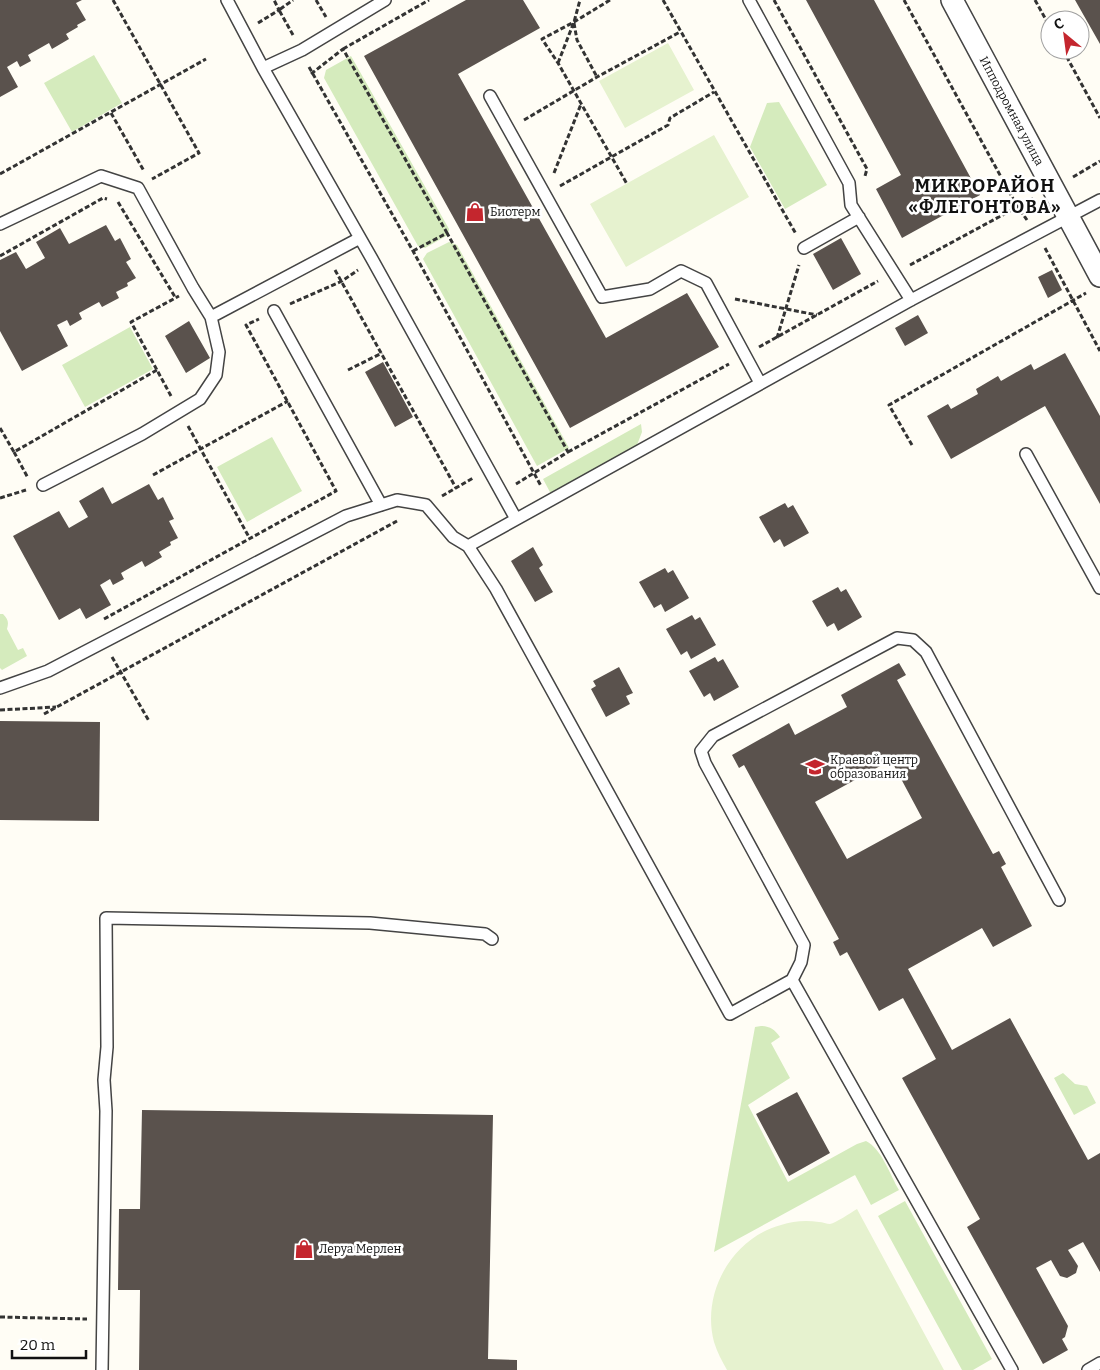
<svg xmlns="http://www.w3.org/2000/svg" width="1100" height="1370" font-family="Bitter,serif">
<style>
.green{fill:#d5ebbd}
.pitch{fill:#e6f2cf}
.building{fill:#5a524d;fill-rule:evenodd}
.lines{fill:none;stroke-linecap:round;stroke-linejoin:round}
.lane-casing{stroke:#444;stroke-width:14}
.street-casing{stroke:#444;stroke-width:24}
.path{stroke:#333;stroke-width:3;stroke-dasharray:5 2.5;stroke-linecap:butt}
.lane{stroke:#fff;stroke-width:11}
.street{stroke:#fff;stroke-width:21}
.labels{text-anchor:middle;stroke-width:5;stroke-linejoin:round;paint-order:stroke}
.street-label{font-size:12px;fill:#111;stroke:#fff}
.poi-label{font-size:12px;fill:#111;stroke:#fff;text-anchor:start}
.district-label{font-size:18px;font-weight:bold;letter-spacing:1px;fill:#111;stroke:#fff}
</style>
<rect width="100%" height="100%" fill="#fffdf5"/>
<path class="green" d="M94 55 122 103 72 132 44 83Z
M351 56 449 229 448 235 425 248 418 246 324 78 326 70Z
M779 102 827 185 785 209 750 147 767 103Z
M449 242 457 245 569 448 537 466 423 259 427 253Z
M130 327 153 369 85 407 62 365Z
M641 424 642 432 637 445 551 494 543 479Z
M272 437 302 491 247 522 217 467Z
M0 614H3C8 619 9 622 7 629L18 650 23 648 27 656 2 670 0 668Z
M761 1026C770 1026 775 1030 780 1037L771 1043 790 1078 748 1105 788 1182 857 1144 866 1141C882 1149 890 1175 899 1190L871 1205 855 1175 714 1252 755 1027Z
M1063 1073 1075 1084 1087 1086 1096 1103 1074 1115 1054 1078Z
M905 1201 992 1359 973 1370H962L878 1216Z"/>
<path class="pitch" d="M668 43 694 90 625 128 599 81Z
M714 135 749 197 626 267 590 204Z
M857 1209 944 1370H727C722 1361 717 1352 714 1342 701 1293 732 1238 781 1225 793 1221 806 1220 819 1222 822 1222 827 1224 830 1224 836 1223 850 1213 857 1209Z"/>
<path class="building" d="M0 0H82L76 3 86 20 77 25 78 27 66 34 69 39 52 49 49 43 28 55 31 61 20 67 17 61 7 67 18 87 0 97Z
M466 0H523L540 28 458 74 606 338 687 293 719 347 570 428 364 56Z
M806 0H874L980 195 902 238 876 189 901 175Z
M1075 0H1100V44Z
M106 225 115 241 120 238 131 259 126 262 136 278 127 283 128 286 116 292 119 298 102 307 99 302 79 313 82 319 70 326 67 320 57 325 68 346 22 371 0 331V260L16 252 26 269 45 258 36 242 60 228 69 244Z
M841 238 861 274 833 290 813 254Z
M1052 270 1062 290 1048 298 1038 277Z
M918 315 928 333 905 346 895 328Z
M189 321 210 358 186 373 165 336Z
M1065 353 1100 416V504L1045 406 951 459 927 416 948 404 951 409 978 394 976 389 998 376 1001 381 1031 364 1034 370Z
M383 362 413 417 395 427 365 372Z
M149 484 158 500 163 497 174 519 169 521 178 538 170 542 171 545 159 552 162 557 145 567 142 561 121 573 124 579 113 585 110 579 100 585 111 605 86 619 80 608 59 620 13 536 59 511 69 528 88 517 79 501 103 487 112 504Z
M785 503 788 508 793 505 809 533 784 547 780 539 774 543 759 517Z
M533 547 543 565 539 568 553 592 535 602 511 561Z
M665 568 668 573 673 570 689 598 665 612 661 604 654 608 639 582Z
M838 587 841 592 846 589 862 617 838 631 834 623 827 627 812 601Z
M692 615 695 620 700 617 716 645 691 659 687 651 681 655 666 629Z
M715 657 718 662 723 659 739 687 714 701 710 693 704 697 689 671Z
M899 663 906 675 897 680 993 854 999 851 1006 864 1001 867 1032 926 993 947 982 928 908 969 952 1050 1010 1018 1088 1160 1100 1153V1272L1083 1242 1068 1250 1078 1266 1076 1273 1067 1278 1060 1276 1051 1260 1036 1268 1068 1326 1065 1337 1062 1339 1068 1350 1043 1364 967 1227 980 1219 902 1078 936 1059 903 998 879 1011 847 952 840 956 833 942 839 939 744 765 739 768 732 755 789 723 795 735 847 707 841 695ZM891 760 922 818 847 859 815 802Z
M619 667 633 693 626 696 630 704 606 717 591 689 596 686 593 681Z
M0 721 100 722 99 821 0 820Z
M797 1092 830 1153 789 1176 756 1114Z
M142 1110 493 1115 488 1359 517 1360V1370H139L140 1290H118L119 1209H140Z"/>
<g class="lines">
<g class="lane-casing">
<path id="lane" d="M227 0 263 68 372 259 516 519
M749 0 849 183 851 205 911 300
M263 68 302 50 385 0
M490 96 602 297 650 289 681 271 706 283 760 383
M0 224 101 176 138 188 193 288 211 317 219 352 216 375 200 399 142 434 43 485
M804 248 859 217
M274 311 381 505
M211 317 360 238
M1026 454 1100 588
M468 546 496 589 730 1014 792 980 1012 1370
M0 688 48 671 346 516 397 500 426 505 453 537 468 546 911 300 1100 200
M792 980 801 962 804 945 705 763 701 751 713 736 897 638 913 640 926 652 1059 900
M102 1370 106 1111 104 1080 107 1047 106 918 370 923 485 934 492 939
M1088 1370 1100 1363"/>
</g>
<g class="street-casing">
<g id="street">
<path id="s1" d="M952 0 1100 276"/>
</g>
</g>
<path class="path" d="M113 0 199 153 152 179
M316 0 326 17
M610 0 574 22 542 39 558 63 627 184
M663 0 796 234
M774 0 867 169 865 176
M904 0 1017 206 1027 220
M1035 0 1050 27
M258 23 279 10 274 0
M574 23 577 40 597 77
M293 35 279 10 293 0
M343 49 429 0
M1063 50 1100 118
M558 63 574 22 580 0
M309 67 413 251 541 486
M311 74 343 49 447 233
M111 113 144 171
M524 120 597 77 680 32
M554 173 581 104
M0 174 206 59
M1073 177 1100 161
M560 186 668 125 670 118 714 92
M118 202 175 297
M1045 248 1100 351
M413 251 447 233 568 452 516 484
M0 256 103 198 107 199
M910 265 1034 198
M335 270 456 488
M735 299 817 315
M290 304 342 281 358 270
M777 338 799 265
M759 347 878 281
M348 370 382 353
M171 396 131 322 179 296
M188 426 250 539
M0 428 14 452 157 370
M912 445 889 405 1086 293
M14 452 28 478
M568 452 729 364
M153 475 288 401
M442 496 473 478
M0 498 26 490
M104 619 336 491 246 325 259 319
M112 657 149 721
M0 710 56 707
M44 714 397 521
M0 1317 87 1319"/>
<use href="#lane" class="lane"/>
<use href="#street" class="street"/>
</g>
<defs>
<g id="shop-bare" transform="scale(1.5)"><path d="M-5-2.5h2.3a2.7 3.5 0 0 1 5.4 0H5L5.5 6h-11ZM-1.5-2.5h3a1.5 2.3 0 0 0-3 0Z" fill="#c4262e" stroke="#fff" stroke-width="2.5" paint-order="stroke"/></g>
<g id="school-bare" transform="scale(1.5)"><path d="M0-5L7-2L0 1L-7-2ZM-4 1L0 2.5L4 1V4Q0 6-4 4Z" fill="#c4262e" stroke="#fff" stroke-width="2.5" paint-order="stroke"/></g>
</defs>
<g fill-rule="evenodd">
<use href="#shop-bare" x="475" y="212"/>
<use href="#school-bare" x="815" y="767"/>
<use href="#shop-bare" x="304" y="1249"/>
</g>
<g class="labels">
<g class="street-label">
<text dy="4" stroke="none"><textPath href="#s1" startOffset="126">Ипподромная улица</textPath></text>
</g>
<g class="poi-label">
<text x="490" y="216">Биотерм</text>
<text x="830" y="764">Краевой центр<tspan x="830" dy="14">образования</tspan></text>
<text x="319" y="1253">Леруа Мерлен</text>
</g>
<g class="district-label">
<text x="985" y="192">МИКРОРАЙОН<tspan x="985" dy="21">«ФЛЕГОНТОВА»</tspan></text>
</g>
</g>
<g transform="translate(1065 35) rotate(331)"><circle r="24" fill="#ffffff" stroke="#a0a0a0"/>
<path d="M0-4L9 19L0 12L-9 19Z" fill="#c4262e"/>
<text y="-8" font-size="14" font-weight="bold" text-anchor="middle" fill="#111111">С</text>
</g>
<path d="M12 1350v8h74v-8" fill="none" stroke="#111111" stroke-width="2.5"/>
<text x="20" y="1350" font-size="15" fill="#111111" stroke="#ffffff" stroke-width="4" paint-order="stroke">20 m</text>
</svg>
